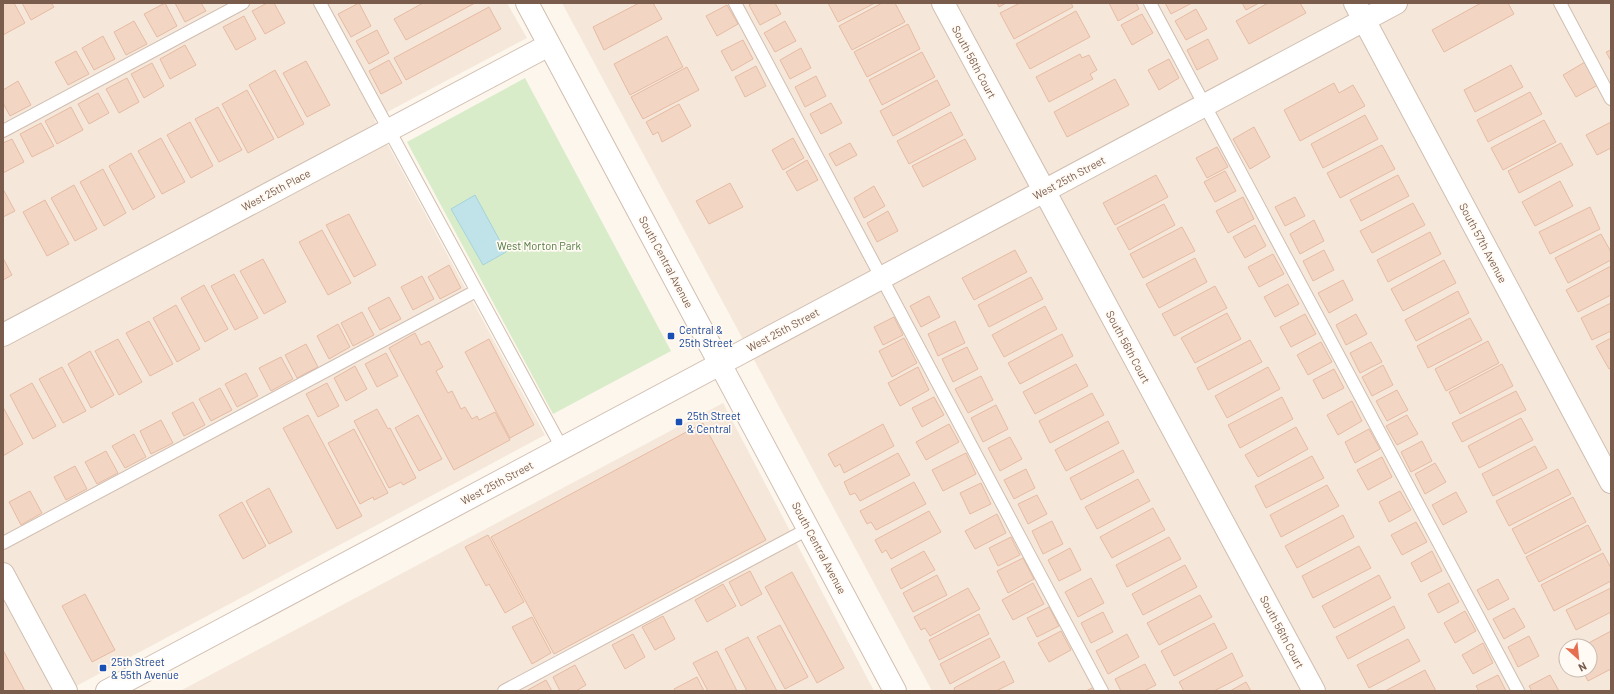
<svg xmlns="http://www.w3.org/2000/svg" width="1614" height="694" font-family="Barlow,sans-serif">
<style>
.residential{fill:#f5e8da;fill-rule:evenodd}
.green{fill:#d8ecc9}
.water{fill:#bfe3e8;stroke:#a5d3da}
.building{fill:#f3d5c3;stroke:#e6bba3}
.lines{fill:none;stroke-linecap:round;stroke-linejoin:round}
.service-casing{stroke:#d1beb0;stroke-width:14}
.minor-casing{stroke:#d1beb0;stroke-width:24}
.tertiary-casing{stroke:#d1beb0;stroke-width:24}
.service{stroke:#fff;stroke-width:12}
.minor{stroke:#fff;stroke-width:22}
.tertiary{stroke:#fff;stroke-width:22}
.transit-dot{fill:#1a4fb4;stroke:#fffaf3;stroke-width:1.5}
.labels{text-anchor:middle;stroke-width:3.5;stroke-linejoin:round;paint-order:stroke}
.street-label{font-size:11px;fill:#7a5c4d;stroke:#fffaf3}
.park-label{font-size:11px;fill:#537a41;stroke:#fffaf3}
.transit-label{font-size:11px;fill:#164399;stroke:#fffaf3;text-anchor:start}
</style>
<rect width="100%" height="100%" fill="#fdf6ec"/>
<path class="residential" d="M3 3H507L527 38 374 119 545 435 67 691H3Z
M562 3H1611V691H932ZM1566 646H1590V670H1566Z
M723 403 874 691H180Z"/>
<path class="green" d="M525 78 671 351 553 414 407 142Z"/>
<path class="water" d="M475 195 506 252 483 265 451 209Z"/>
<path class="building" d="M3 3H14L25 23 3 35Z
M22 3H51L54 7 31 20Z
M165 3 177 26 157 37 144 14Z
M175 3H201L206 11 185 22Z
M267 3H274L285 23 265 34 252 11Z
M359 3 371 26 351 37 338 14Z
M423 3H475L406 40 394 19Z
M639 3H653L662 19 604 50 593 27Z
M753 3H775L781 14 760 25 749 5Z
M828 3H875L838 22Z
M882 3H895L905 22 852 50 839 26Z
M997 3H1006L999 7Z
M1020 3H1071L1073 7 1014 39 1000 13Z
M1109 3H1136L1139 9 1118 21Z
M1165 3H1192L1171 14Z
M1242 3H1259L1246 10Z
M1268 3H1300L1306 13 1249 44 1236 21Z
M1481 3H1508L1514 14 1444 52 1432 30Z
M727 5 738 24 717 36 706 16Z
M489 7 501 29 406 80 394 58Z
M1196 9 1207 29 1186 40 1175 21Z
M1076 11 1090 37 1030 69 1016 44Z
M1142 14 1153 33 1132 45 1121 25Z
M244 16 256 39 236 50 223 27Z
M134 21 147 44 126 55 114 32Z
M785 21 796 41 775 52 764 33Z
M908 24 920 49 867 77 854 52Z
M377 30 389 53 369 64 356 41Z
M103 36 115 59 94 70 82 48Z
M667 36 683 67 630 95 614 64Z
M1208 39 1218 59 1197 70 1187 50Z
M743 40 753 59 732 71 721 51Z
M185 45 196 65 170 79 160 59Z
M801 48 811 68 790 79 780 60Z
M1611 50V61L1606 52Z
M76 51 89 74 68 85 55 62Z
M922 52 935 77 882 105 869 80Z
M1080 54 1082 58 1089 55 1097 70 1090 74 1093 79 1049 102 1036 77Z
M1169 59 1179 78 1159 90 1148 70Z
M389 60 402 83 381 94 369 71Z
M306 61 330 105 307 117 283 73Z
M1585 62 1598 85 1576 97 1563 75Z
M152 63 164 86 144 98 131 74Z
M1511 65 1523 87 1475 112 1464 90Z
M756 66 766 86 745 97 735 77Z
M687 67 699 90 643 119 631 97Z
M275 70 304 124 278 138 249 85Z
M816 76 826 96 805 107 795 87Z
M127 78 139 102 119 113 106 89Z
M1115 79 1129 105 1067 137 1054 112Z
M937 80 950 105 893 136 880 111Z
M18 81 31 105 10 116 3 103V90Z
M1334 83 1339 93 1353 85 1365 106 1300 141 1284 110Z
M247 90 274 139 248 153 222 104Z
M1530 92 1542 114 1488 142 1477 120Z
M98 93 109 113 89 124 78 104Z
M831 103 842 123 821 134 810 114Z
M679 104 691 126 662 142 658 132 653 135 646 122Z
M71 107 83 130 57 144 45 121Z
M218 107 242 150 219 162 195 119Z
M951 112 963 135 909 164 897 141Z
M1365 115 1378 139 1323 168 1311 144Z
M1544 120 1556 142 1503 170 1491 148Z
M190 122 213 166 191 178 167 135Z
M1611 122V148L1597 155 1586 135Z
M41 123 54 146 32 157 20 134Z
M1254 127 1270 157 1250 169 1233 139Z
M161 138 185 182 162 194 138 151Z
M793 138 804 158 783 170 772 150Z
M12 139 24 162 3 173V143Z
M965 139 976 159 923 187 912 166Z
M850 143 857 155 836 166 829 154Z
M1561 143 1573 165 1519 193 1508 171Z
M1382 145 1395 169 1340 198 1327 173Z
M1217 147 1228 167 1207 178 1196 158Z
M131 153 155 197 133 210 109 166Z
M807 160 818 180 797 191 786 172Z
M103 169 126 213 104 226 80 182Z
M1225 171 1236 191 1215 202 1204 182Z
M1156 175 1168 197 1115 225 1103 203Z
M1398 175 1409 196 1361 221 1350 200Z
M1560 181 1573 206 1535 226 1522 202Z
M730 183 743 207 709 224 696 201Z
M74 185 97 229 75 241 51 198Z
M874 186 885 206 864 218 854 198Z
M3 189 15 211 3 217Z
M1243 197 1254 219 1228 233 1216 211Z
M1295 197 1305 216 1285 226 1275 207Z
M45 200 69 244 47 256 23 212Z
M1413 203 1425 225 1372 253 1360 231Z
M1164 204 1175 225 1129 250 1117 228Z
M1590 207 1600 229 1550 254 1539 232Z
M888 211 898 231 877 242 867 223Z
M349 214 376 265 354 277 326 225Z
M1314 220 1324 241 1300 254 1290 234Z
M1255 225 1266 246 1245 258 1233 237Z
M1182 227 1195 251 1143 278 1130 254Z
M322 230 351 283 328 295 299 242Z
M1430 232 1441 254 1388 282 1377 260Z
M1601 234 1611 252V260L1568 283 1555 258Z
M1015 250 1027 272 974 300 962 278Z
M1324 250 1334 270 1313 281 1303 261Z
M1273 254 1284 274 1259 287 1248 267Z
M3 258 12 275 3 280Z
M1195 258 1207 282 1159 308 1146 284Z
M263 259 286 302 264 314 240 271Z
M1444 260 1456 283 1403 311 1391 289Z
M449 265 461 288 440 299 428 277Z
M1611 266V295L1578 312 1566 290Z
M234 274 258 318 235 330 211 286Z
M422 276 434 299 413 310 401 287Z
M1031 277 1043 299 989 327 978 305Z
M1343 280 1353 300 1329 313 1318 293Z
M1288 284 1299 304 1275 317 1264 297Z
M204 285 228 329 205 342 181 298Z
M1215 286 1227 308 1174 336 1162 314Z
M1458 291 1469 313 1416 341 1405 320Z
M929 296 940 317 921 327 910 306Z
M389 297 401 319 380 330 368 308Z
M1611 303V331L1592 340 1581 318Z
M176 305 200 349 177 362 153 318Z
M1045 306 1057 329 1004 357 992 335Z
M362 312 374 335 353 346 341 323Z
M1227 313 1241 339 1195 363 1181 338Z
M1305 314 1316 334 1291 347 1280 327Z
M1356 314 1367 334 1346 345 1336 325Z
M894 317 903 335 883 345 874 327Z
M1470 318 1482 340 1428 368 1417 346Z
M149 321 173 364 150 376 126 333Z
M955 321 965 343 938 356 928 334Z
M338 324 350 347 329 359 317 336Z
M415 333 421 345 429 341 443 367 436 371 448 393 452 391 461 409 465 407 472 419 477 416 479 420 495 412 510 440 454 470 389 348Z
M1062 334 1073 356 1020 384 1008 363Z
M904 338 917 363 892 377 879 351Z
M1611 338V368L1609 369 1596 346Z
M118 339 142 382 119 395 95 351Z
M489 339 534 425 510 438 465 352Z
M1250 340 1262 362 1208 390 1197 368Z
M1488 341 1499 363 1446 391 1435 369Z
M1321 342 1332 362 1308 375 1297 355Z
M1371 342 1382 362 1360 373 1350 353Z
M306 344 318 367 297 378 285 355Z
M967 347 978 369 953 382 942 359Z
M90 351 114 395 91 408 68 364Z
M386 353 398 376 377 387 365 364Z
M281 357 293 379 271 391 259 368Z
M1076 364 1088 386 1035 414 1023 392Z
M1502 364 1513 386 1460 414 1449 392Z
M1383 365 1393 385 1372 396 1362 377Z
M355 366 367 389 346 401 334 378Z
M62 367 86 411 63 423 39 379Z
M918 367 929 390 900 406 888 383Z
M1268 367 1280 389 1227 418 1215 396Z
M1334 369 1344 388 1323 399 1313 380Z
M246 373 258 396 237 407 225 384Z
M981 376 993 400 968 413 955 389Z
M32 383 56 426 33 439 10 395Z
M327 383 339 406 318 417 306 394Z
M220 388 232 410 211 421 199 399Z
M1397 390 1408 410 1387 421 1376 401Z
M1516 391 1526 410 1462 442 1452 423Z
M1092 393 1104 415 1050 443 1039 421Z
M934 397 944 415 922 427 912 408Z
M1282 397 1293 419 1240 448 1228 425Z
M1352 401 1362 421 1338 435 1327 415Z
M193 402 205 425 184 436 172 413Z
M996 405 1008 429 983 442 971 418Z
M3 407 23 444 3 456Z
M377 409 388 429 390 428 416 478 403 485 401 482 389 488 354 421Z
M308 415 362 516 337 529 283 428Z
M418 415 442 459 419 471 395 428Z
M1407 415 1418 434 1397 445 1386 426Z
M1521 418 1533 440 1479 468 1468 446Z
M161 420 173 443 151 454 140 431Z
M1108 421 1119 443 1066 471 1055 450Z
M703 423 766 540 554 654 491 537Z
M883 424 894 446 844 473 840 464 835 467 828 454Z
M949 424 959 442 926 460 916 442Z
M1296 427 1308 449 1258 477 1245 455Z
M354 429 388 493 374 500 373 497 360 504 328 443Z
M1369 429 1380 449 1355 463 1345 442Z
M134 434 146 457 125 468 112 446Z
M1010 437 1022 459 1000 471 988 448Z
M1422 441 1432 461 1411 472 1401 452Z
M1535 446 1547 468 1493 496 1482 474Z
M1123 450 1134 472 1081 500 1070 478Z
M106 451 118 473 97 484 85 462Z
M898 453 910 475 860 501 855 493 850 495 844 482Z
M966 453 976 474 943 491 932 470Z
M1312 456 1324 478 1266 508 1255 486Z
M1382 457 1392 477 1368 490 1357 470Z
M1435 463 1446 482 1425 494 1415 474Z
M75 466 87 489 66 500 54 477Z
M1026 469 1035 488 1014 499 1004 480Z
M1558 469 1571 494 1509 526 1496 501Z
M1138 479 1150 501 1097 529 1085 507Z
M914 482 926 504 876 530 871 522 867 524 860 511Z
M981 483 991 504 970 514 960 493Z
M1327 485 1339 506 1281 537 1270 515Z
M269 488 292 532 269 544 246 501Z
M30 491 42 513 21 525 9 502Z
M1400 491 1411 510 1389 522 1379 502Z
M1456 492 1467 512 1443 525 1432 505Z
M1037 495 1047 514 1028 524 1018 504Z
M1573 497 1586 522 1525 554 1512 529Z
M242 502 266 546 243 559 219 515Z
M1153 508 1165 530 1112 558 1100 537Z
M929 511 941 532 891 559 886 550 882 553 875 540Z
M997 514 1006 533 975 549 965 531Z
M1343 515 1354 537 1297 568 1285 546Z
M1052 521 1063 544 1043 554 1032 531Z
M1416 522 1427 542 1402 555 1391 535Z
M1588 525 1601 550 1539 582 1526 557Z
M488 535 524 602 505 613 489 584 486 586 465 547Z
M1011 537 1020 555 998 566 989 548Z
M1169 537 1181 559 1127 587 1116 565Z
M1359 546 1371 568 1313 598 1302 576Z
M1070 548 1081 570 1059 581 1048 560Z
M924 551 935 570 901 589 891 569Z
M1432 551 1442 571 1421 582 1411 563Z
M1603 553 1611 568V581L1554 611 1541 585Z
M1023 558 1034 579 1008 593 997 571Z
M1185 565 1197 587 1143 615 1132 594Z
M750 571 762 594 741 606 729 582Z
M792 572 844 668 817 683 765 587Z
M937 575 947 595 913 612 903 593Z
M1379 575 1391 598 1334 628 1322 606Z
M1091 578 1104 603 1078 617 1065 592Z
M1498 579 1509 599 1488 610 1477 590Z
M1033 583 1044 604 1013 620 1002 600Z
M1449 583 1459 602 1438 613 1428 594Z
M723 584 736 606 707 622 695 600Z
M968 588 980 609 930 636 925 628 921 630 914 617Z
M1611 588V612L1576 630 1566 610Z
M85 594 115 650 92 662 62 606Z
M1200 595 1212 617 1159 645 1147 623Z
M1394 606 1405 628 1348 659 1336 637Z
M1049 607 1059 626 1037 637 1027 618Z
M1514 608 1525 627 1504 639 1493 619Z
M1465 611 1476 631 1455 643 1444 623Z
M1103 612 1113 632 1091 643 1081 623Z
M979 614 989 634 939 660 929 640Z
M663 616 675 639 655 650 642 627Z
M532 617 551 653 532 664 512 627Z
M1214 623 1227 648 1174 676 1161 651Z
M780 625 808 677 785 689 757 637Z
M1061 631 1071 650 1049 662 1038 643Z
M1611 631V669L1588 681 1582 670H1590V646H1583Z
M633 634 645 657 625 669 612 645Z
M1127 634 1139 657 1108 674 1096 651Z
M1529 636 1539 656 1518 667 1508 647Z
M748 637 777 691H747L725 649Z
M990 638 1000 657 950 684 940 664Z
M1408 639 1420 661 1369 688 1357 665Z
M1483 643 1493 663 1473 674 1462 655Z
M3 650 25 691H3Z
M717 651 737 691H708L693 663Z
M1232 653 1243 676 1214 691H1184L1179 682Z
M1004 661 1014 682 996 691H955L954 688Z
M1145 664 1156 685 1144 691H1121L1115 679Z
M575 665 586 685 576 691H560L553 677Z
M1425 670 1436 691H1385Z
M1498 675 1506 691H1479L1476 686Z
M1550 675 1559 691H1532L1529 686Z
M697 677 704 691H675L674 689Z
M546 680 552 691H526Z
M1246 682 1251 691H1230Z
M1094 687 1096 691H1086Z"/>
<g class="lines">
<g class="service-casing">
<path id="service" d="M320 3 562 448
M735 3 1102 691
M1150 3 1518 691
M1560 3 1611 99
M3 131 243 3
M3 543 476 291
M504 691 808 529"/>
</g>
<g class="minor-casing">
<path id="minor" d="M943 3 1314 691
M1355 3 1611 482
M3 335 549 45
M720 364 1396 3
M3 574 66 691"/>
</g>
<g class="tertiary-casing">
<path id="tertiary" d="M527 3 895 691
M107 691 720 364"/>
</g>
<use href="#service" class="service"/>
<use href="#minor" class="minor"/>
<use href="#tertiary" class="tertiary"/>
</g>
<g class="transit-dot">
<rect x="667" y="332" width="8" height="8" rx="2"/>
<rect x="675" y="418" width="8" height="8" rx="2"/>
<rect x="99" y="664" width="8" height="8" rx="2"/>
</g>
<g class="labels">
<g class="street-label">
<text transform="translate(974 62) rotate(62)" y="4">South 56th Court</text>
<text transform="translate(1069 178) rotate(-28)" y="4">West 25th Street</text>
<text transform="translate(276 190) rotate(-28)" y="4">West 25th Place</text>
<text transform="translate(1483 243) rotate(62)" y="4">South 57th Avenue</text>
<text transform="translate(666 262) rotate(62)" y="4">South Central Avenue</text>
<text transform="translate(783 330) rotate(-28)" y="4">West 25th Street</text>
<text transform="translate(1128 347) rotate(62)" y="4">South 56th Court</text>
<text transform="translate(497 483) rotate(-28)" y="4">West 25th Street</text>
<text transform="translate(819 548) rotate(62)" y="4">South Central Avenue</text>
<text transform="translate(1282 632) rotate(62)" y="4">South 56th Court</text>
</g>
<g class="park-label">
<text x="539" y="250">West Morton Park</text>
</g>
<g class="transit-label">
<text x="679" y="334">Central &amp;<tspan x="679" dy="13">25th Street</tspan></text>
<text x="687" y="420">25th Street<tspan x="687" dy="13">&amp; Central</tspan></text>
<text x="111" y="666">25th Street<tspan x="111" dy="13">&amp; 55th Avenue</tspan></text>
</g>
</g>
<rect width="1614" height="694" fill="none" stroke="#7a5c4d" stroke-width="8"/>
<g transform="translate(1578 658) rotate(153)"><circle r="19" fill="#fffaf3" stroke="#cabbb1"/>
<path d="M0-3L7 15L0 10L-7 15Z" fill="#e76f51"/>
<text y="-6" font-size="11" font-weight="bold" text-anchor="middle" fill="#7a5c4d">N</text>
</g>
</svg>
